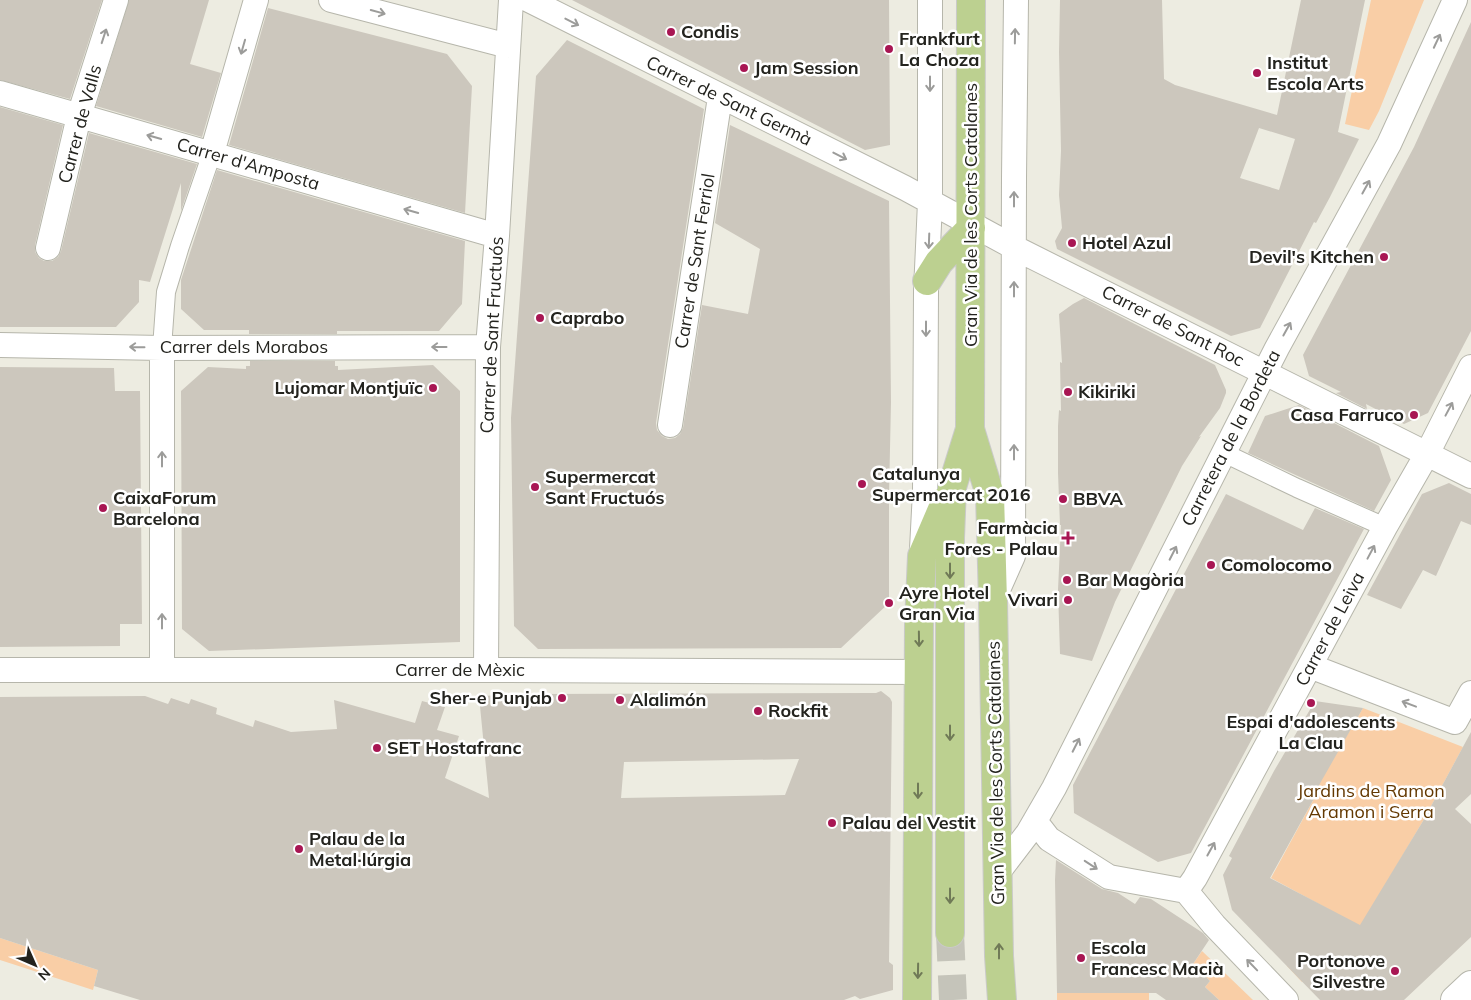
<svg xmlns="http://www.w3.org/2000/svg" width="1471" height="1000" font-family="Mulish,sans-serif">
<style>
.green{fill:#f9cea6}
.building{fill:#ccc7bd;fill-rule:evenodd}
.lines{fill:none;stroke-linecap:round;stroke-linejoin:round}
.primary-tunnel{stroke:#c5c4ba;stroke-width:28;stroke-dasharray:28 14;stroke-linecap:butt}
.pedestrian-casing{stroke:#b6b6ab;stroke-width:20}
.minor-casing{stroke:#b6b6ab;stroke-width:26}
.tertiary-casing{stroke:#b6b6ab;stroke-width:30}
.primary-casing{stroke:#cacac9;stroke-width:30}
.pedestrian{stroke:#fff;stroke-width:18}
.minor{stroke:#fff;stroke-width:24}
.tertiary{stroke:#fff;stroke-width:28}
.primary{stroke:#bcd090;stroke-width:28}
.oneway{stroke:#9c9c9a}
.oneway2{stroke:#707a57}
.poi-dot{fill:#a81653;stroke:#fff;stroke-width:2}
.labels{text-anchor:middle;stroke-width:5;stroke-linejoin:round;paint-order:stroke}
.poi-label{font-size:18px;font-weight:bold;fill:#23231e;stroke:#fff;text-anchor:start}
.street-label{font-size:18px;fill:#23231e;stroke:#fff}
.park-label{font-size:18px;fill:#633801;stroke:#fff}
</style>
<rect width="100%" height="100%" fill="#edece1"/>
<path class="green" d="M1371 0H1424L1379 111 1369 130 1345 124Z
M1363 708 1463 747 1423 821 1362 924 1302 982 1287 966 1304 950 1330 910 1271 878 1316 795 1313 793Z
M0 938 98 970 93 990 0 960Z
M1202 951 1253 1000H1219L1205 987 1210 981 1193 964Z
M1057 993H1149V1000H1057Z"/>
<path class="building" d="M0 0H102L70 99 0 80Z
M129 0H209L190 64 221 73 202 137 96 106Z
M572 0H889L890 145 865 150Z
M1060 0H1162L1164 79 1175 85 1277 115 1301 0H1365L1338 132 1359 139 1330 197 1316 223 1314 222 1260 328 1231 336 1057 249 1055 241 1062 228 1059 195 1061 151 1059 52ZM1259 128 1295 139 1279 190 1240 178Z
M268 8 447 54 472 86 465 213 229 145Z
M1471 22V331L1428 413 1404 424 1366 404 1367 409 1336 393 1341 392 1309 376 1303 355 1414 147Z
M567 40 704 109 656 423 657 430 662 436 668 439 675 438 680 434 683 428 702 305 748 314 760 249 715 223 730 125 889 201 891 402 889 495V603L841 648 538 649 514 626 511 418 536 76Z
M0 107 63 125 35 245V252L39 258 44 261H52L58 257 61 251 89 133 197 164 181 211V183L150 282 139 280V302L116 327H0Z
M217 170 465 241 462 304 439 331H337V334H249V330H204L181 309V280Z
M1084 298 1215 365 1226 390V393L1220 408 1199 437 1201 436 1182 466 1115 602 1092 661 1060 654 1058 590 1061 525H1060L1058 473V426L1059 410 1061 411 1060 362 1062 363 1059 314 1073 304Z
M250 361H335V366H338V370L433 365 460 391V642L209 651 182 629 181 391 208 367 246 369V366H250Z
M0 367 114 368 115 391H140L142 624H120V646L0 647Z
M1299 405 1379 446 1391 480 1374 511 1248 453 1265 416Z
M1449 483 1471 494V525L1461 521 1436 576 1423 570 1401 609 1367 595 1422 494Z
M1226 494 1303 530 1315 508 1364 529 1191 853 1158 862 1074 813 1073 785Z
M881 691 890 698 892 702 889 962 893 965V990L860 999 855 996 844 1000H140L94 986 98 970 0 938V697L145 696 168 704 171 698 189 704 191 699 217 708 216 714 253 727 255 720 291 732 337 729 334 700 415 723 422 701 445 707 437 730 459 736 445 778 489 798 479 696 540 694 876 693ZM799 759 785 795 621 798 624 762Z
M1315 701 1363 708 1314 794 1316 795 1270 878 1360 925 1423 821 1471 732V794L1455 809 1471 824V937L1404 1000H1320L1232 910 1223 875 1232 858 1229 856 1274 771Z
M1056 860 1102 889 1118 893 1135 904 1140 897 1151 899 1203 933 1209 940 1193 964 1210 981 1205 987 1219 1000H1166L1156 993H1057L1055 880Z"/>
<g class="lines">
<path class="primary-tunnel" d="M950 933 953 1000"/>
<g class="pedestrian-casing">
<path id="pedestrian" d="M162 348 166 292 180 246 212 153
M1224 453 1297 488 1385 527"/>
</g>
<g class="minor-casing">
<path id="minor" d="M331 0 508 46
M529 0 905 188 1021 251 1471 476
M0 93 497 236
M212 153 256 0
M48 248 79 116 116 0
M0 345 162 348 488 347
M162 348V670
M670 425 720 97
M922 549 925 491 926 291 930 202V0
M993 601 1013 556 1014 178 1016 0
M1310 666 1455 722 1471 693
M0 670H486L919 672
M486 670 488 347 497 236 511 0
M1035 821 1049 839 1109 877 1186 891 1214 925 1286 1000
M999 871 1028 833 1054 788 1277 348 1389 144 1455 0
M1186 891 1195 878 1385 527 1427 454 1471 367"/>
</g>
<g class="tertiary-casing">
<path id="tertiary" d="M1455 1000 1471 985"/>
</g>
<g class="primary-casing">
<path id="primary" d="M927 281 939 262 971 228
M970 429 990 495 993 601 999 956 1002 1000
M950 933V538L952 487 970 429 971 0
M917 1000 919 623 922 556 946 500"/>
</g>
<use href="#pedestrian" class="pedestrian"/>
<use href="#minor" class="minor"/>
<use href="#tertiary" class="tertiary"/>
<use href="#primary" class="primary"/>
</g>
<defs><path id="oneway-shaft" d="M-6 0H5M1.5-3L5.5 0L1.5 3" fill="none" stroke-width="1.6" stroke-linecap="round" stroke-linejoin="round" transform="scale(1.25)"/></defs>
<g class="oneway">
<use href="#oneway-shaft" transform="translate(378 12) rotate(15)"/>
<use href="#oneway-shaft" transform="translate(572 22) rotate(27)"/>
<use href="#oneway-shaft" transform="translate(104 36) rotate(-72)"/>
<use href="#oneway-shaft" transform="translate(1015 36) rotate(-89)"/>
<use href="#oneway-shaft" transform="translate(1437 41) rotate(-65)"/>
<use href="#oneway-shaft" transform="translate(243 47) rotate(106)"/>
<use href="#oneway-shaft" transform="translate(930 84) rotate(90)"/>
<use href="#oneway-shaft" transform="translate(154 137) rotate(-164)"/>
<use href="#oneway-shaft" transform="translate(840 156) rotate(27)"/>
<use href="#oneway-shaft" transform="translate(1366 187) rotate(-61)"/>
<use href="#oneway-shaft" transform="translate(1014 199) rotate(-90)"/>
<use href="#oneway-shaft" transform="translate(411 211) rotate(-164)"/>
<use href="#oneway-shaft" transform="translate(929 241) rotate(92)"/>
<use href="#oneway-shaft" transform="translate(1014 289) rotate(-90)"/>
<use href="#oneway-shaft" transform="translate(926 329) rotate(90)"/>
<use href="#oneway-shaft" transform="translate(1287 329) rotate(-61)"/>
<use href="#oneway-shaft" transform="translate(137 347) rotate(-179)"/>
<use href="#oneway-shaft" transform="translate(439 347) rotate(180)"/>
<use href="#oneway-shaft" transform="translate(1449 409) rotate(-62)"/>
<use href="#oneway-shaft" transform="translate(1014 452) rotate(-90)"/>
<use href="#oneway-shaft" transform="translate(162 459) rotate(-90)"/>
<use href="#oneway-shaft" transform="translate(1371 552) rotate(-62)"/>
<use href="#oneway-shaft" transform="translate(1173 553) rotate(-63)"/>
<use href="#oneway-shaft" transform="translate(162 621) rotate(-90)"/>
<use href="#oneway-shaft" transform="translate(1409 704) rotate(-159)"/>
<use href="#oneway-shaft" transform="translate(1076 745) rotate(-63)"/>
<use href="#oneway-shaft" transform="translate(1211 849) rotate(-61)"/>
<use href="#oneway-shaft" transform="translate(1091 865) rotate(33)"/>
<use href="#oneway-shaft" transform="translate(1252 965) rotate(-134)"/>
</g>
<g class="oneway2">
<use href="#oneway-shaft" transform="translate(950 571) rotate(90)"/>
<use href="#oneway-shaft" transform="translate(919 639) rotate(89)"/>
<use href="#oneway-shaft" transform="translate(950 733) rotate(90)"/>
<use href="#oneway-shaft" transform="translate(918 791) rotate(90)"/>
<use href="#oneway-shaft" transform="translate(950 896) rotate(90)"/>
<use href="#oneway-shaft" transform="translate(999 951) rotate(-90)"/>
<use href="#oneway-shaft" transform="translate(918 971) rotate(91)"/>
</g>
<g class="poi-dot">
<circle cx="671" cy="32" r="5"/>
<circle cx="889" cy="49" r="5"/>
<circle cx="744" cy="68" r="5"/>
<circle cx="1257" cy="73" r="5"/>
<circle cx="1072" cy="243" r="5"/>
<circle cx="1384" cy="257" r="5"/>
<circle cx="540" cy="318" r="5"/>
<circle cx="433" cy="388" r="5"/>
<circle cx="1068" cy="392" r="5"/>
<circle cx="1414" cy="415" r="5"/>
<circle cx="862" cy="484" r="5"/>
<circle cx="535" cy="487" r="5"/>
<circle cx="1063" cy="499" r="5"/>
<circle cx="103" cy="508" r="5"/>
<path d="M1065.5 530.5h5v5h5v5h-5v5h-5v-5h-5v-5h5z"/>
<circle cx="1211" cy="565" r="5"/>
<circle cx="1067" cy="580" r="5"/>
<circle cx="1068" cy="600" r="5"/>
<circle cx="889" cy="603" r="5"/>
<circle cx="562" cy="698" r="5"/>
<circle cx="620" cy="700" r="5"/>
<circle cx="1311" cy="703" r="5"/>
<circle cx="758" cy="711" r="5"/>
<circle cx="377" cy="748" r="5"/>
<circle cx="832" cy="823" r="5"/>
<circle cx="299" cy="849" r="5"/>
<circle cx="1081" cy="958" r="5"/>
<circle cx="1395" cy="971" r="5"/>
</g>
<g class="labels">
<g class="poi-label">
<text x="681" y="38">Condis</text>
<text x="899" y="45">Frankfurt<tspan x="899" dy="21">La Choza</tspan></text>
<text x="1267" y="69">Institut<tspan x="1267" dy="21">Escola Arts</tspan></text>
<text x="754" y="74">Jam Session</text>
<text x="1082" y="249">Hotel Azul</text>
<text x="1374" y="263" text-anchor="end">Devil's Kitchen</text>
<text x="550" y="324">Caprabo</text>
<text x="423" y="394" text-anchor="end">Lujomar Montjuïc</text>
<text x="1078" y="398">Kikiriki</text>
<text x="1404" y="421" text-anchor="end">Casa Farruco</text>
<text x="872" y="480">Catalunya<tspan x="872" dy="21">Supermercat 2016</tspan></text>
<text x="545" y="483">Supermercat<tspan x="545" dy="21">Sant Fructuós</tspan></text>
<text x="113" y="504">CaixaForum<tspan x="113" dy="21">Barcelona</tspan></text>
<text x="1073" y="505">BBVA</text>
<text x="1058" y="534" text-anchor="end">Farmàcia<tspan x="1058" dy="21">Fores - Palau</tspan></text>
<text x="1221" y="571">Comolocomo</text>
<text x="1077" y="586">Bar Magòria</text>
<text x="899" y="599">Ayre Hotel<tspan x="899" dy="21">Gran Via</tspan></text>
<text x="1058" y="606" text-anchor="end">Vivari</text>
<text x="552" y="704" text-anchor="end">Sher-e Punjab</text>
<text x="630" y="706">Alalimón</text>
<text x="768" y="717">Rockfit</text>
<text x="1311" y="728" text-anchor="middle">Espai d'adolescents<tspan x="1311" dy="21">La Clau</tspan></text>
<text x="387" y="754">SET Hostafranc</text>
<text x="842" y="829">Palau del Vestit</text>
<text x="309" y="845">Palau de la<tspan x="309" dy="21">Metal·lúrgia</tspan></text>
<text x="1091" y="954">Escola<tspan x="1091" dy="21">Francesc Macià</tspan></text>
<text x="1385" y="967" text-anchor="end">Portonove<tspan x="1385" dy="21">Silvestre</tspan></text>
</g>
<g class="street-label">
<text transform="translate(729 101) rotate(26)" y="6">Carrer de Sant Germà</text>
<text transform="translate(80 124) rotate(-75)" y="6">Carrer de Valls</text>
<text transform="translate(248 164) rotate(16)" y="6">Carrer d'Amposta</text>
<text transform="translate(971 215) rotate(-90)" y="6">Gran Via de les Corts Catalanes</text>
<text transform="translate(695 261) rotate(-81)" y="6">Carrer de Sant Ferriol</text>
<text transform="translate(1173 326) rotate(27)" y="6">Carrer de Sant Roc</text>
<text transform="translate(492 335) rotate(-87)" y="6">Carrer de Sant Fructuós</text>
<text x="244" y="353">Carrer dels Morabos</text>
<text transform="translate(1231 438) rotate(-63)" y="6">Carretera de la Bordeta</text>
<text transform="translate(1330 629) rotate(-62)" y="6">Carrer de Leiva</text>
<text x="460" y="676">Carrer de Mèxic</text>
<text transform="translate(996 773) rotate(-91)" y="6">Gran Via de les Corts Catalanes</text>
</g>
<g class="park-label">
<text x="1371" y="797">Jardins de Ramon<tspan x="1371" dy="21">Aramon i Serra</tspan></text>
</g>
</g>
<g transform="translate(35 965) rotate(135)" stroke="#ffffff" stroke-width="4" paint-order="stroke">
<path d="M0-4L9 19L0 12L-9 19Z" fill="#23231e"/>
<text y="-8" font-size="14" font-weight="bold" text-anchor="middle" fill="#23231e">N</text>
</g>
</svg>
